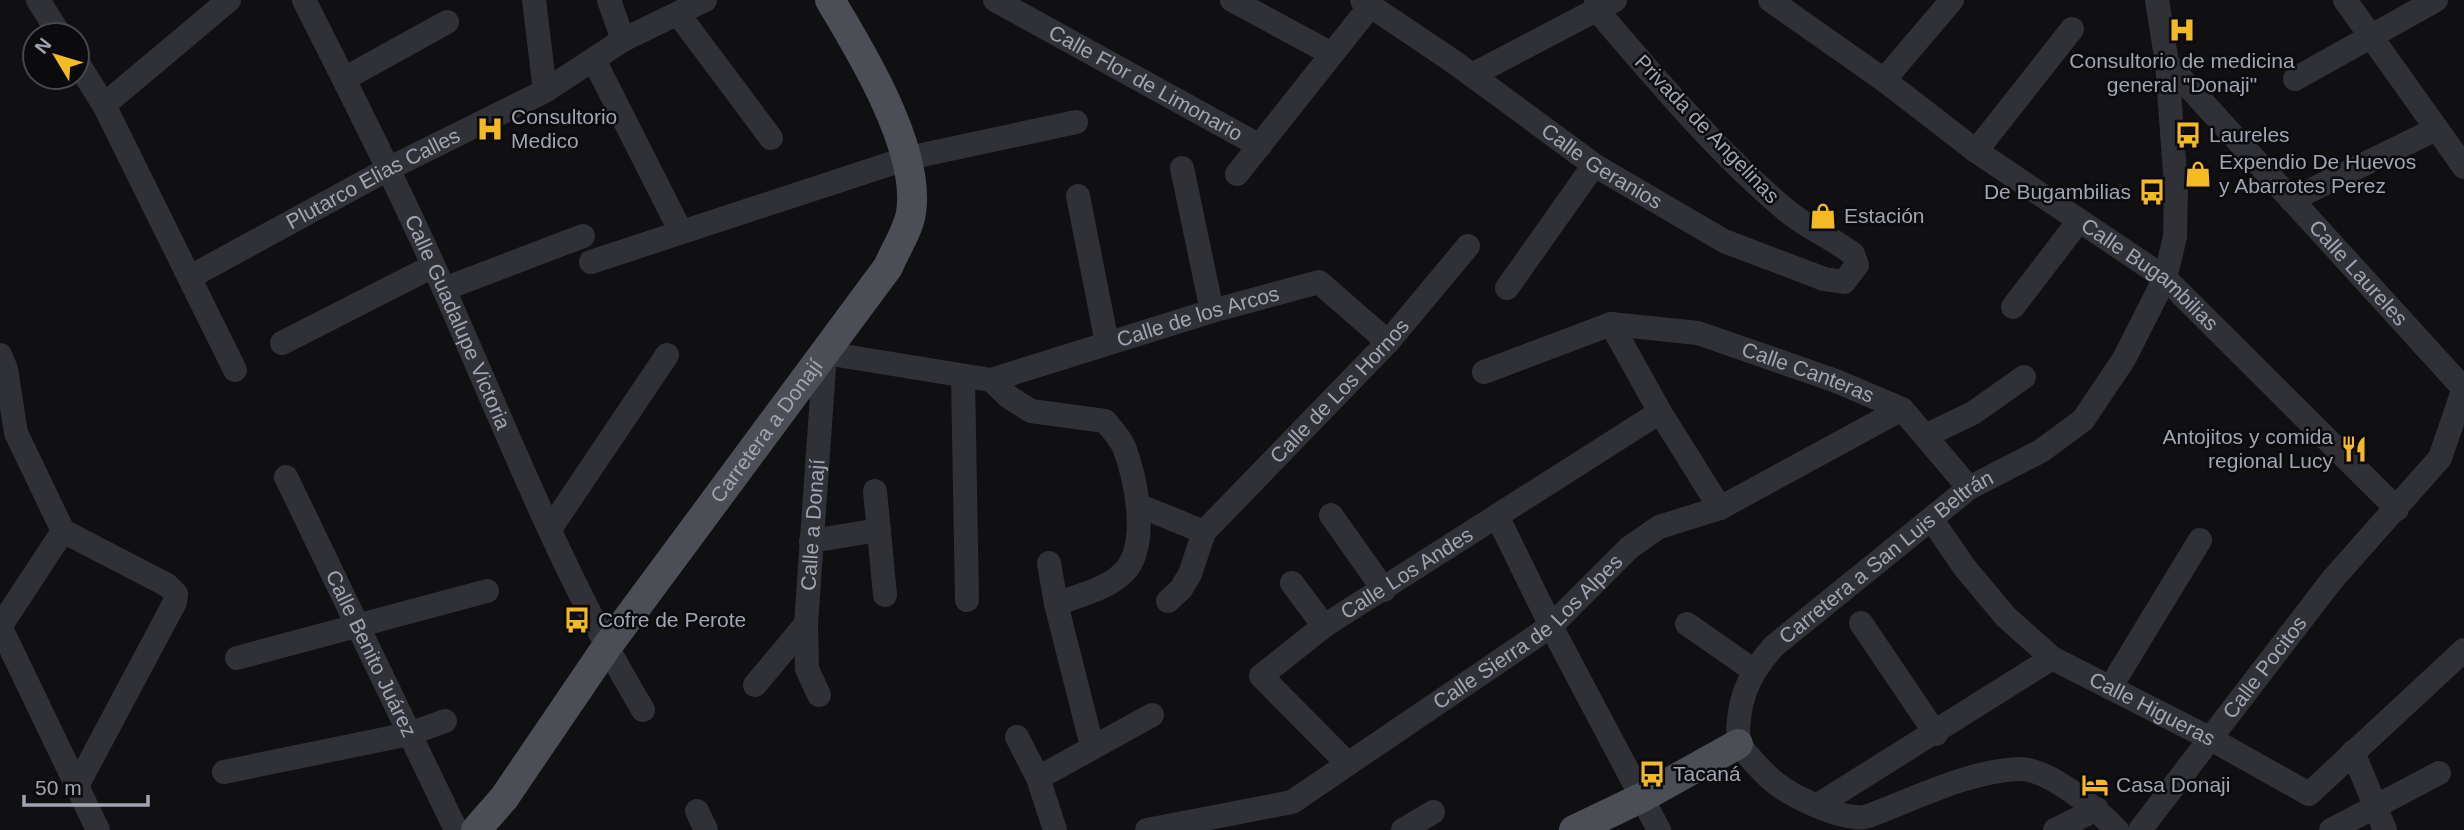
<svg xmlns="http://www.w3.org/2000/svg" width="2464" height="830" font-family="Arial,sans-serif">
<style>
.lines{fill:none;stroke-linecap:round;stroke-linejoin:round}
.minor{stroke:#303136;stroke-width:24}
.major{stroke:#4c4e55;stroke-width:30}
.labels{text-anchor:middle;stroke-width:5;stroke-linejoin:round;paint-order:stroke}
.poi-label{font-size:21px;fill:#a0a5b2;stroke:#0b0a0c;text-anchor:start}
.street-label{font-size:21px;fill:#a0a5b2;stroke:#0b0a0c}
</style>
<rect width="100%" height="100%" fill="#100f11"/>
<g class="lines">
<g class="minor">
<path d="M38 0 60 35"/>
<path id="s1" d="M304 0C352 95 400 190 443 287 506 429 563 576 643 710"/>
<path d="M534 0 545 91"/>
<path d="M609 0 623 40"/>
<path id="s2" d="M995 0 1260 146"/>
<path d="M1232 0 1330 53"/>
<path id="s3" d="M1362 0 1454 62 1594 165 1724 241 1824 279 1844 282 1857 265 1853 254C1832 238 1806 227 1786 210 1717 152 1655 78 1597 10L1596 0"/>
<path id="s4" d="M1770 0 1884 80 1976 151 2165 278 2397 509"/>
<path d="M2345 0 2464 167"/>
<path d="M679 15 771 138"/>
<path d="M594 60 681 232"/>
<path d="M77 62 104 105 235 370"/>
<path id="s5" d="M2167 63 2464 389"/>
<path d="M1472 75 1615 0"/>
<path d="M344 79 447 22"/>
<path d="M2295 79 2436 0"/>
<path d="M1884 80 1952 0"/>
<path d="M104 105 229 0"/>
<path d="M1976 151 2072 29"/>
<path d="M1182 168 1212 311"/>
<path d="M1237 174 1371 5"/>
<path d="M1078 196 1107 343"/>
<path d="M2291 200 2436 129"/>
<path d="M591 262 908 158 1076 122"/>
<path id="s6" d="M190 277 388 169 545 91 623 40 705 0"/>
<path d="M1507 288 1594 165"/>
<path d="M444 289 583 236"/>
<path d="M2013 307 2078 222"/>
<path d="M1611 324 1660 412 1720 508"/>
<path d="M282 343 433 266"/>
<path d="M0 355 6 369 16 433 63 531"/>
<path id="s7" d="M1484 372 1611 324 1698 333 1836 381 1902 409 1969 488"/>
<path d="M963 377 967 600"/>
<path d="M991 380 1009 397 1031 411 1105 421C1112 429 1120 438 1124 447 1136 479 1150 545 1124 572 1108 589 1077 596 1056 604"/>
<path d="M1925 436 1973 413 2024 377"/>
<path id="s8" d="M286 477 456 830"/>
<path d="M875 491 885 595"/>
<path d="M1140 506 1204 532"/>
<path d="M1331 515 1384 590"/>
<path d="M1498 518 1551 626 1659 830"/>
<path id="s9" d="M1932 520 1965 568 2006 617 2052 658 2211 739 2309 794 2464 650"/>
<path d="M550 529 667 355"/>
<path d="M811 541 879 530"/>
<path d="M1049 563 1056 604 1092 746"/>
<path d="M1292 583 1324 626"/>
<path id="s10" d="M1168 601 1181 589 1190 574 1204 532 1388 342 1468 246"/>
<path d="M1861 623 1936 734"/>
<path d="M1687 624 1753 670"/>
<path d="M0 626 98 830"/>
<path d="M0 627 63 531 167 585 176 594 175 602 77 786"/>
<path d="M237 658 487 591"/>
<path d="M755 685 806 624"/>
<path d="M2110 688 2200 540"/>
<path id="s11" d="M819 695 807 669 806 624 825 353 991 380 1212 311 1319 282 1388 342"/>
<path d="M1017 737 1038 778 1055 830"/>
<path d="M2353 752 2385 830"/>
<path id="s12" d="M1347 763 1261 676 1324 626 1660 412"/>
<path d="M224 772 409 734 445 721"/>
<path d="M1038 778 1152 715"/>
<path d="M1818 805 2052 658"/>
<path d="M697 811 706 830"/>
<path id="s13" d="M1147 830 1292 802 1551 626 1629 548 1659 527 1720 508 1902 409"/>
<path d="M1403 830 1433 812"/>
<path d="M2055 830 2097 809"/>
<path id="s14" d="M2117 830C2098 810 2048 768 2019 769 1967 771 1913 800 1865 817 1841 820 1792 797 1773 781 1760 770 1749 756 1738 744 1737 703 1746 677 1774 646L1969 488 2041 451 2083 420 2124 359 2165 278 2175 237 2176 187 2167 63 2157 0"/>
<path id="s15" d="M2140 830 2332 580 2440 458 2464 388"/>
<path d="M2331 830 2439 773"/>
</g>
<g class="major">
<path id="s16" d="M476 830 504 798 606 648 888 267C895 250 908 231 911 213 921 150 862 53 830 0"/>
<path d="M1574 830 1643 797 1738 744"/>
</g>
</g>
<defs>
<g id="hospital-bare" transform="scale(2.1)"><path d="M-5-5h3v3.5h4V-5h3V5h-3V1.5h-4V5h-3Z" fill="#f4ba24" stroke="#0b0a0c" stroke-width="2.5" paint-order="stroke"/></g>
<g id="bus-bare" transform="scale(2.1)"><path d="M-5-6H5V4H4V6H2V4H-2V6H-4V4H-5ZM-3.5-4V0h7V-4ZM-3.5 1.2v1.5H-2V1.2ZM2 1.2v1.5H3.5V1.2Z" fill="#f4ba24" stroke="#0b0a0c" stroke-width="2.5" paint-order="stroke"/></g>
<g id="shop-bare" transform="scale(2.1)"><path d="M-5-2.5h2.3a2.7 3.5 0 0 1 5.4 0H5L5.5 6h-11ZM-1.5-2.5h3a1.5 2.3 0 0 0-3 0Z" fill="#f4ba24" stroke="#0b0a0c" stroke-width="2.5" paint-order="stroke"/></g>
<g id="restaurant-bare" transform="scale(2.1)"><path d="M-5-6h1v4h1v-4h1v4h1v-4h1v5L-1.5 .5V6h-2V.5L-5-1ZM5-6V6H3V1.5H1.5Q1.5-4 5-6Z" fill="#f4ba24" stroke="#0b0a0c" stroke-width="2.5" paint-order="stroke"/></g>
<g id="hotel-bare" transform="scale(2.1)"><path d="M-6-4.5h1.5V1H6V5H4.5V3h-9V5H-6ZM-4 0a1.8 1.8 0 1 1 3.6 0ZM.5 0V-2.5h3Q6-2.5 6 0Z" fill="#f4ba24" stroke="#0b0a0c" stroke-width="2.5" paint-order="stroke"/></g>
</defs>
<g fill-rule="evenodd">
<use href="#hospital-bare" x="2182" y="30"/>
<use href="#hospital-bare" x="490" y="129"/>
<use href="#bus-bare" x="2188" y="135"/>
<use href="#shop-bare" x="2198" y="174"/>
<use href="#bus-bare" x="2152" y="192"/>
<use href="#shop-bare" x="1823" y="216"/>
<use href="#restaurant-bare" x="2354" y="449"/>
<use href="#bus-bare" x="577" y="620"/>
<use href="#bus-bare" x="1652" y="774"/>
<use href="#hotel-bare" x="2095" y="785"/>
</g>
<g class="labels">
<g class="poi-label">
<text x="2182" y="68" text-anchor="middle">Consultorio de medicina<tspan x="2182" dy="24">general "Donaji"</tspan></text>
<text x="511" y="124">Consultorio<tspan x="511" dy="24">Medico</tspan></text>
<text x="2209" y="142">Laureles</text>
<text x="2219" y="169">Expendio De Huevos<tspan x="2219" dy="24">y Abarrotes Perez</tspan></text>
<text x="2131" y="199" text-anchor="end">De Bugambilias</text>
<text x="1844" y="223">Estación</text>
<text x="2333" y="444" text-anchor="end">Antojitos y comida<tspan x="2333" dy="24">regional Lucy</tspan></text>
<text x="598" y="627">Cofre de Perote</text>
<text x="1673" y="781">Tacaná</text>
<text x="2116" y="792">Casa Donaji</text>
</g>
<g class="street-label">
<text dy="7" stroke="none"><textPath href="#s2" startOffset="172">Calle Flor de Limonario</textPath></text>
<text transform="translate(1707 129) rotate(46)" y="7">Privada de Angelinas</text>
<text dy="7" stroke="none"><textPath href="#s3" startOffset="292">Calle Geranios</textPath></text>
<text dy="7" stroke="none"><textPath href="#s6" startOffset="208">Plutarco Elias Calles</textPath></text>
<text dy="7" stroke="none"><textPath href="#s5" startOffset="284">Calle Laureles</textPath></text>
<text dy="7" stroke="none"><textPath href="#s4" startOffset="469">Calle Bugambilias</textPath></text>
<text dy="7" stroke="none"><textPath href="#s11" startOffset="730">Calle de los Arcos</textPath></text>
<text dy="7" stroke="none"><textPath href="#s1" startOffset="357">Calle Guadalupe Victoria</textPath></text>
<text dy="7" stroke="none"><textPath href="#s7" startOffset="340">Calle Canteras</textPath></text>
<text dy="7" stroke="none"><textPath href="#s10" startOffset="275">Calle de Los Hornos</textPath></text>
<text dy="7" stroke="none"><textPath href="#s16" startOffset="494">Carretera a Donají</textPath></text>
<text dy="7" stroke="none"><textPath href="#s11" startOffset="173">Calle a Donají</textPath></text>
<text dy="7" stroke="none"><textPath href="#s14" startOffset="682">Carretera a San Luis Beltrán</textPath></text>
<text dy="7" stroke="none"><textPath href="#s12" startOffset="301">Calle Los Andes</textPath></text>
<text dy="7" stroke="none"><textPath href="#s13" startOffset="439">Calle Sierra de Los Alpes</textPath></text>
<text dy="7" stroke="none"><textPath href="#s8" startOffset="196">Calle Benito Juárez</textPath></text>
<text dy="7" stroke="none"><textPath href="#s15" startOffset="205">Calle Pocitos</textPath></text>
<text dy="7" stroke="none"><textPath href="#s9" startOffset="296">Calle Higueras</textPath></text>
</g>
</g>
<g transform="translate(56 56) rotate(308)"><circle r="33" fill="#0b0a0c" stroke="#47484e" stroke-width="2"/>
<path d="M0-5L12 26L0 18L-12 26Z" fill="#f4ba24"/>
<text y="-10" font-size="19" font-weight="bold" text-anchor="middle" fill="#a0a5b2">N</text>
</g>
<path d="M24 795v10h124v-10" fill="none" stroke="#a0a5b2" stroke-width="3.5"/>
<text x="35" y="795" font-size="21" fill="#a0a5b2" stroke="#0b0a0c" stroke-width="5" paint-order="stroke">50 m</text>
</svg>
